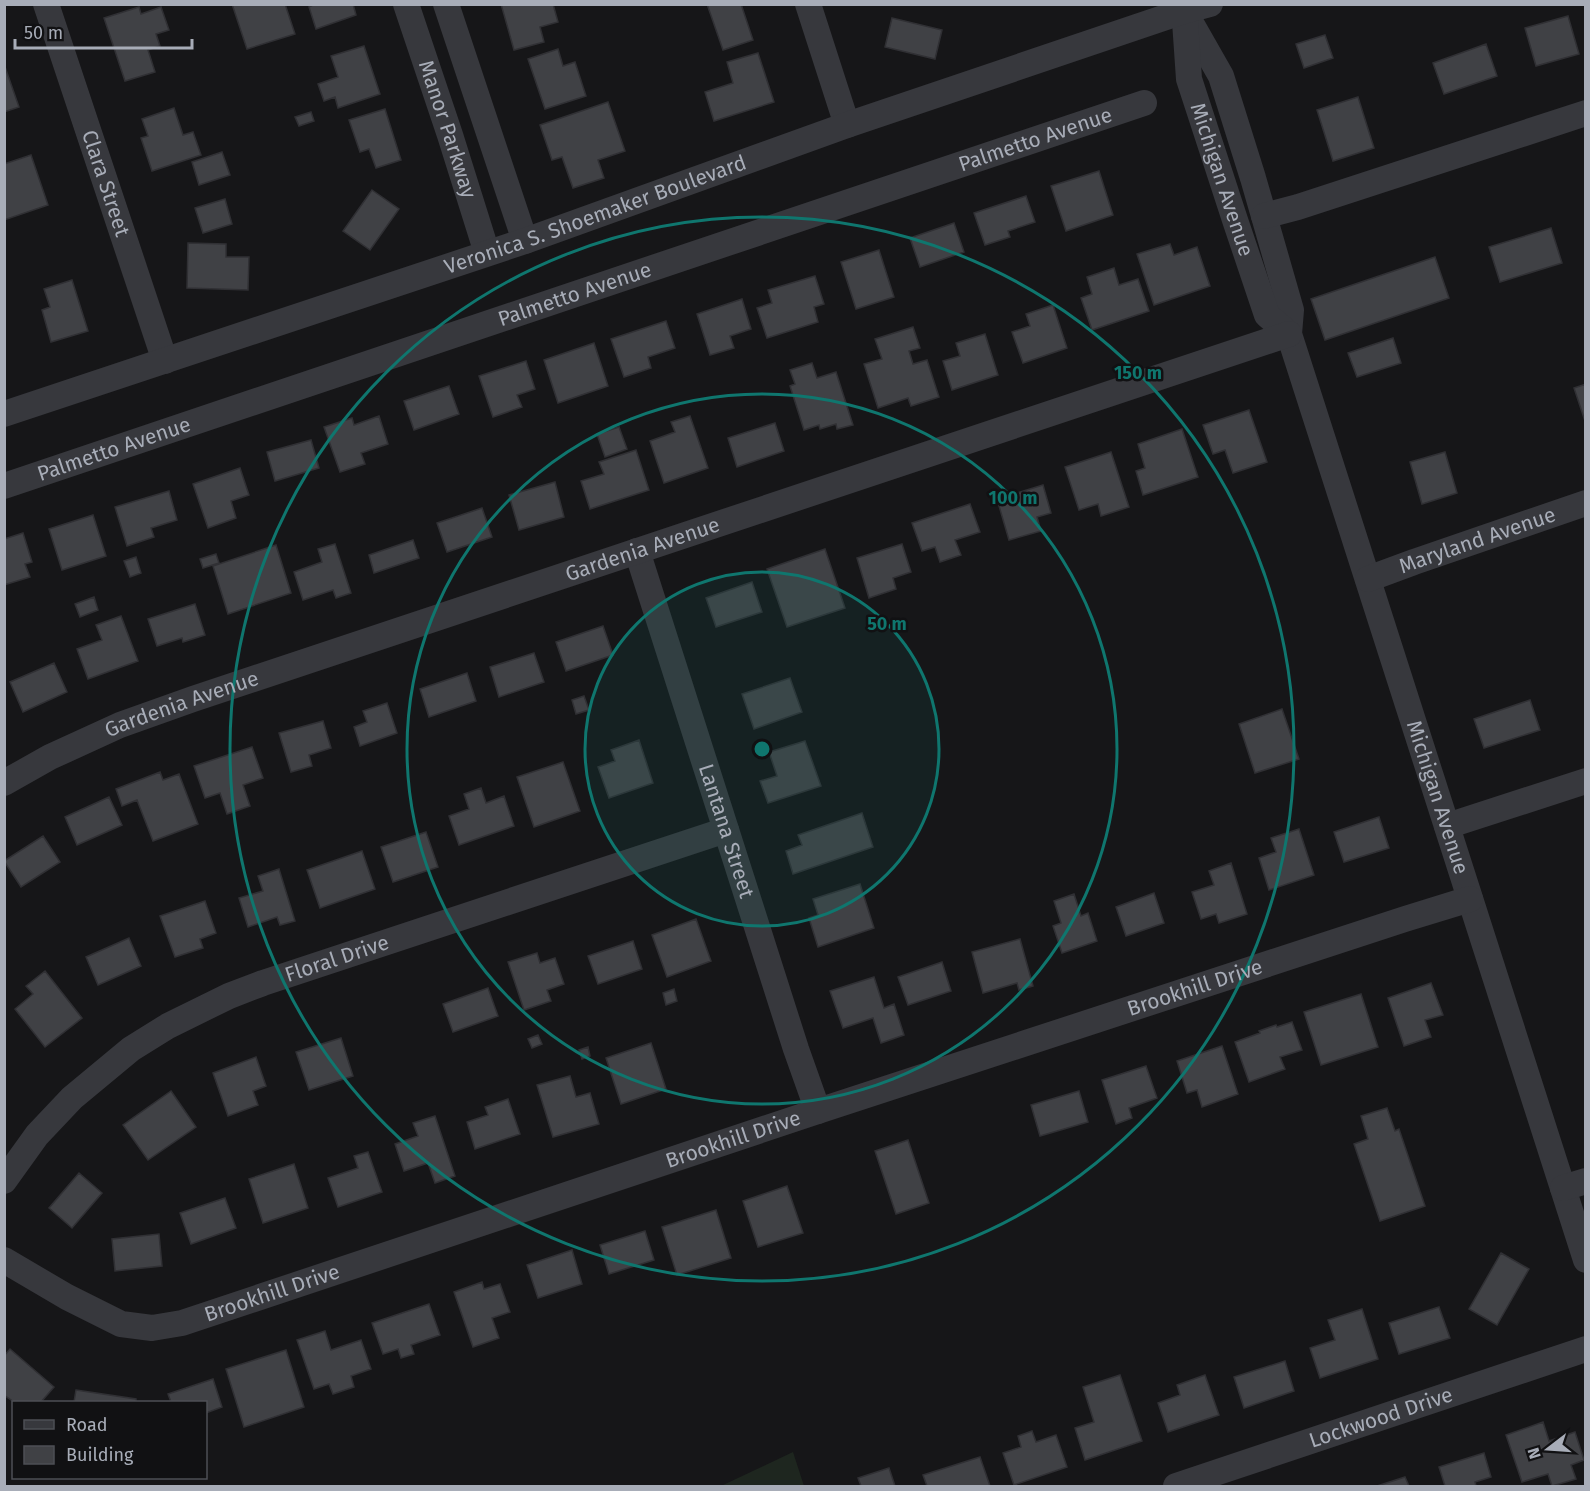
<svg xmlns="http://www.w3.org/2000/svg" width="1590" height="1491" font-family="'Fira Sans',sans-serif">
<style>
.green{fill:#1e261f}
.building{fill:#404145;stroke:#303034;stroke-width:1.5}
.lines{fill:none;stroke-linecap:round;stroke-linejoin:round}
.minor{stroke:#37383d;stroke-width:26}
.ring{fill:none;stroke:#0f766e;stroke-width:3}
.labels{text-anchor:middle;stroke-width:5;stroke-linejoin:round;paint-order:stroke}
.street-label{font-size:21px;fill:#a8adb8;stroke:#111113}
.centre{fill:#0f766e;stroke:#111113;stroke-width:3}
.ring-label{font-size:18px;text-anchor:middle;font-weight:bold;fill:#0f766e;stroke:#111113;stroke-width:5;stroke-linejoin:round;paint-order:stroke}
</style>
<rect width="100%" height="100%" fill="#161618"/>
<path class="green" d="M793 1452 804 1486H721Z"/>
<path class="building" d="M232 4H285L295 34 247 49Z
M315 4H353L356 15 316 29 309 7Z
M501 4H553L558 22 540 27 544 42 514 50Z
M707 4H741L753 40 723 50Z
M139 7 141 14 161 7 169 30 156 34 160 46 148 50 155 72 125 81 104 18Z
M1568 16 1579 54 1536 66 1525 28Z
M892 18 942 30 935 59 885 47Z
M1325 35 1333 58 1304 68 1296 44Z
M1486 44 1497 76 1444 94 1433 63Z
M364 46 380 94 338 108 335 97 324 101 318 84 338 77 331 56Z
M558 49 563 66 575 62 586 96 545 109 528 59Z
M758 53 774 102 714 121 705 92 733 83 727 62Z
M4 64 19 107 4 112Z
M1358 97 1374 148 1333 161 1317 110Z
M608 102 625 151 598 160 604 178 573 188 562 157 552 160 540 125Z
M174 108 183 135 193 132 201 155 152 171 141 138 148 136 142 119Z
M385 109 401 160 376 168 369 149 360 152 349 120Z
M311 112 314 121 299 126 295 117Z
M222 152 230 175 199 185 192 162Z
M31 155 48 205 4 220V164Z
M1099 171 1113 215 1066 231 1051 186Z
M372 190 399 209 370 250 343 231Z
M1026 196 1035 222 1008 231 1010 237 985 245 974 213Z
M225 199 232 224 203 233 195 208Z
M954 223 964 252 920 267 910 238Z
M1551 228 1562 263 1500 282 1489 247Z
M188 243 226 244V257H249L248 290 187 288Z
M1170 244 1174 255 1197 247 1210 286 1154 305 1137 254Z
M879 250 894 297 856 309 841 262Z
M1435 257 1449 298 1325 340 1311 299Z
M1114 268 1119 285 1138 279 1149 311 1092 330 1081 298 1092 294 1087 277Z
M815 276 824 304 814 307 818 322 767 338 757 308 772 303 768 290Z
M72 280 88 331 51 342 42 310 50 307 44 289Z
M742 299 751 329 730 336 734 348 710 355 697 314Z
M1053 305 1067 348 1023 363 1012 332 1030 326 1026 314Z
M666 321 675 348 648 357 651 368 624 377 611 339Z
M913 327 920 348 909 351 913 364 927 360 939 397 911 406 908 398 878 408 864 364 882 359 875 339Z
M985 334 998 375 952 390 943 361 960 356 956 343Z
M1393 338 1401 363 1357 377 1348 353Z
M594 343 608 386 558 403 544 360Z
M526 361 535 389 517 395 522 407 493 417 479 376Z
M812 363 817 378 836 372 853 425 837 429 836 424 820 429 819 425 804 430 790 386 795 384 790 370Z
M1586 384V424L1574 388Z
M449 386 459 414 414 430 404 401Z
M1249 410 1267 462 1233 473 1225 450 1213 454 1203 425Z
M379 416 388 444 361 453 365 464 340 472 324 427 352 418 354 425Z
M690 416 708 468 664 483 650 441 675 432 671 422Z
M775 423 784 451 737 467 728 438Z
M619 427 627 449 605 457 597 434Z
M1182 429 1198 477 1143 495 1136 471 1145 468 1138 444Z
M311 440 319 468 275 481 267 452Z
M636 450 649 490 590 509 581 481 604 474 599 462Z
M1111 452 1129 507 1101 516 1098 504 1079 510 1065 467Z
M1445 452 1457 493 1422 504 1410 462Z
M240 468 249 495 231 501 236 518 208 528 193 484Z
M555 482 564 517 519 530 509 495Z
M1043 485 1051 513 1037 517 1041 531 1009 540 997 499Z
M169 491 177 520 151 528 154 537 127 546 115 507Z
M970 504 980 532 955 540 961 555 940 562 935 547 922 551 912 523Z
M482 508 492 537 447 552 437 523Z
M93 515 106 556 62 570 49 529Z
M23 533 32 562 25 564 30 577 4 585V539Z
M413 540 419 558 374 573 369 555Z
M335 544 351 593 336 598 333 590 303 600 294 572 322 562 318 549Z
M902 544 911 572 893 578 896 589 869 598 857 558Z
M276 545 291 593 228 614 213 566Z
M825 549 845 608 787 627 767 569Z
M216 554 219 563 203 568 200 559Z
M136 557 141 573 130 577 124 561Z
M752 582 762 612 716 627 706 598Z
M94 597 98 610 80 617 75 604Z
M195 604 205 635 183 642 182 638 157 646 148 619Z
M121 616 138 661 88 679 77 649 102 640 96 625Z
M603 626 613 655 566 671 556 642Z
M534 653 544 682 499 697 490 667Z
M54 663 67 692 23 712 10 682Z
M467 673 476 701 429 717 420 689Z
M790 678 802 712 754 729 742 694Z
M584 696 589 710 576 714 572 700Z
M1530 700 1540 730 1484 748 1474 719Z
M387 703 397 733 360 746 354 727 367 722 363 711Z
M1282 709 1299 759 1255 773 1239 724Z
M323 721 331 748 309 755 312 766 291 772 279 733Z
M639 740 653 783 609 798 598 767 615 761 611 750Z
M805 741 821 786 768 803 760 781 777 776 769 752Z
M252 747 263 778 243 785 250 806 227 814 220 793 205 798 194 766Z
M563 762 580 811 534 827 517 777Z
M160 772 163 780 179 774 198 824 153 841 137 800 122 806 116 789Z
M481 788 486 803 504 796 514 826 459 845 449 816 469 809 464 794Z
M109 797 122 825 77 845 65 817Z
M862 813 873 847 793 874 786 851 802 845 798 835Z
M1379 817 1389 848 1344 862 1334 832Z
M1299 829 1314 875 1269 890 1259 858 1276 852 1271 838Z
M426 832 438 867 393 882 381 847Z
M43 836 60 862 21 887 4 861Z
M362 851 375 889 320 908 307 870Z
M1231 863 1247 914 1219 923 1216 914 1201 919 1192 892 1214 885 1209 871Z
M279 869 295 921 280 925 277 917 248 927 239 898 263 891 258 876Z
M860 884 874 928 818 947 809 918 818 915 813 899Z
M1154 893 1164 923 1126 936 1116 907Z
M1074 894 1081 916 1088 913 1097 941 1062 953 1053 926 1061 923 1054 901Z
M205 901 216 933 200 939 203 948 175 957 160 916Z
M696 919 711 961 667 977 652 935Z
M129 938 141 966 98 985 86 957Z
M1020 939 1033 986 1019 990 1017 983 983 993 972 952Z
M633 941 642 969 598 984 588 956Z
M537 953 540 963 555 958 564 984 547 990 551 1001 524 1010 508 962Z
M942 962 951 991 908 1005 898 977Z
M45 971 82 1018 45 1047 15 1009 33 994 26 986Z
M874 977 884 1008 894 1004 904 1035 881 1043 873 1018 843 1028 830 991Z
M1431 983 1443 1015 1425 1020 1431 1037 1404 1046 1388 998Z
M488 988 498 1016 453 1032 443 1004Z
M674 989 677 1001 666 1005 663 993Z
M1361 994 1378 1047 1321 1065 1304 1012Z
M1292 1022 1302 1050 1280 1057 1285 1069 1249 1082 1235 1042 1260 1033 1259 1031 1276 1025 1277 1027Z
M538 1035 542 1044 532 1048 528 1039Z
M341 1038 353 1076 309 1090 296 1052Z
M651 1043 666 1089 621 1104 606 1058Z
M1222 1046 1238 1094 1202 1107 1197 1090 1187 1093 1177 1061Z
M588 1047 590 1056 582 1059 579 1050Z
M256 1057 266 1086 253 1091 258 1105 228 1116 213 1073Z
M1146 1066 1157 1098 1129 1108 1132 1118 1116 1124 1102 1080Z
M570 1076 576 1097 590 1093 599 1124 553 1137 537 1085Z
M171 1091 196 1127 148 1160 123 1125Z
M1079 1091 1088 1122 1040 1136 1031 1105Z
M508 1099 520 1134 475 1149 467 1122 488 1115 485 1107Z
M1387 1108 1395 1131 1399 1129 1425 1206 1380 1221 1354 1144 1368 1139 1361 1116Z
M435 1116 455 1176 435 1183 428 1163 404 1171 395 1144 418 1136 413 1123Z
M908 1140 929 1203 896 1214 875 1151Z
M368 1152 382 1192 338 1207 328 1178 358 1168 354 1156Z
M294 1164 308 1208 263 1223 249 1179Z
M79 1173 102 1193 72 1228 49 1208Z
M787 1186 803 1233 758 1247 743 1201Z
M225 1198 236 1228 191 1244 180 1213Z
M716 1210 731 1258 677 1275 662 1227Z
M645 1231 654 1260 609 1274 600 1245Z
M159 1234 162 1266 115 1271 112 1239Z
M572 1250 582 1284 538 1298 527 1265Z
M1501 1253 1529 1269 1497 1325 1469 1309Z
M482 1282 484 1289 500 1284 510 1312 492 1318 499 1338 473 1347 454 1292Z
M429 1304 440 1335 411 1345 414 1354 401 1358 398 1349 383 1354 372 1323Z
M1439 1307 1450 1338 1399 1354 1389 1323Z
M1362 1309 1378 1359 1320 1378 1310 1348 1335 1340 1328 1320Z
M325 1331 331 1350 361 1340 371 1369 351 1376 354 1387 333 1394 329 1384 314 1389 297 1340Z
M10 1349 54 1387 41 1402H14L4 1395V1356Z
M286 1350 304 1407 244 1427 226 1369Z
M1285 1361 1294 1391 1244 1408 1234 1377Z
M1120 1375 1142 1441 1085 1460 1075 1428 1094 1422 1083 1387Z
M1205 1375 1219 1415 1168 1432 1158 1403 1180 1395 1177 1385Z
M213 1379 222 1407 206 1413V1402H171L168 1394Z
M76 1390 136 1399V1402H74Z
M1543 1422 1549 1441 1575 1432 1584 1460 1571 1465 1576 1479 1552 1486 1548 1474 1522 1482 1506 1435Z
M1032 1431 1036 1442 1056 1435 1067 1467 1014 1485 1003 1453 1021 1447 1018 1436Z
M1484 1453 1491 1477 1475 1482 1476 1486H1445L1439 1467Z
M980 1457 990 1486H927L923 1475Z
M889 1468 895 1486H861L858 1478Z
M1405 1477 1409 1486H1377Z"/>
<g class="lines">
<g class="minor">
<path id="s1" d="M46 4 165 361"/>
<path id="s2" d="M406 4 450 135 487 253"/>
<path d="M446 4 525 241"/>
<path d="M808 4 847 125"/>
<path id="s3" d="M1182 4 1184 11 1221 76 1253 178 1291 310 1289 334 1586 1260"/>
<path id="s4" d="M1185 21 1189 79 1235 220 1267 315 1289 334"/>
<path d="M1264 216 1298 207 1586 113"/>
<path id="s5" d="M4 414 525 241 847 125 1184 11 1210 4"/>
<path id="s6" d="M4 486 1144 103"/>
<path id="s7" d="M637 551 796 1049 818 1111"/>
<path id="s8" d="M1368 579 1414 562 1586 503"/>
<path id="s9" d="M4 783 50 757 120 725 193 699 1289 334"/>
<path d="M1447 826 1586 781"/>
<path id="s10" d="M4 1181 37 1135 72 1098 131 1049 168 1026 229 996 263 983 726 830"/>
<path d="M1563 1188 1586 1181"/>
<path id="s11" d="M4 1260 67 1297 121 1324 152 1328 182 1323 818 1111 1405 919 1470 899"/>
<path id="s12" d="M1176 1486 1586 1349"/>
</g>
</g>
<circle cx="762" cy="749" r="177" fill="#0f766e" fill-opacity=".12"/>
<g class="ring">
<circle cx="762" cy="749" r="177"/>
<circle cx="762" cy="749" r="355"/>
<circle cx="762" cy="749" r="532"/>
</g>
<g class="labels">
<g class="street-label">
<text dy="7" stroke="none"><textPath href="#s2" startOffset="132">Manor Parkway</textPath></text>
<text dy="7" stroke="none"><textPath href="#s6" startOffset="1088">Palmetto Avenue</textPath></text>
<text dy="7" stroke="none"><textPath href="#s4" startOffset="164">Michigan Avenue</textPath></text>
<text dy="7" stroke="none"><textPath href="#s1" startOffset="189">Clara Street</textPath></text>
<text dy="7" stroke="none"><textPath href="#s5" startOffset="624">Veronica S. Shoemaker Boulevard</textPath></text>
<text dy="7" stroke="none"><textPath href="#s6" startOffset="602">Palmetto Avenue</textPath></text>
<text dy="7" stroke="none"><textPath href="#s6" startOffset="116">Palmetto Avenue</textPath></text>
<text dy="7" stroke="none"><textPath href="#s8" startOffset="116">Maryland Avenue</textPath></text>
<text dy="7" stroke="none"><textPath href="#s9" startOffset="681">Gardenia Avenue</textPath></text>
<text dy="7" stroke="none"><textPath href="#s9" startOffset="195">Gardenia Avenue</textPath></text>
<text dy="7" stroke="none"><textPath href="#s3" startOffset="837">Michigan Avenue</textPath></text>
<text dy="7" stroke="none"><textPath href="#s7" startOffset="294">Lantana Street</textPath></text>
<text dy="7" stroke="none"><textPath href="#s10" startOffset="410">Floral Drive</textPath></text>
<text dy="7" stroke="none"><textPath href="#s11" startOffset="1262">Brookhill Drive</textPath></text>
<text dy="7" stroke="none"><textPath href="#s11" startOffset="776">Brookhill Drive</textPath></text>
<text dy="7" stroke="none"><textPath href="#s11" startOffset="290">Brookhill Drive</textPath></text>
<text dy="7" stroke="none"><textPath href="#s12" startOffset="216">Lockwood Drive</textPath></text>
</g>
</g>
<circle cx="762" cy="749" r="9" class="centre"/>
<g class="ring-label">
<text x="1138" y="379">150 m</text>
<text x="1013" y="504">100 m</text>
<text x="887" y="630">50 m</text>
</g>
<rect width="1590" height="1491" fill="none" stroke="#a8adb8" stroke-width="12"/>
<rect x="12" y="1401" width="195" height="78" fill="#111113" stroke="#4d4f55" stroke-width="1.5"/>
<rect x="24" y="1420" width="30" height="9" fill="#37383d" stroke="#4d4f55" stroke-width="1.5"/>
<text x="66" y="1431" font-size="18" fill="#a8adb8">Road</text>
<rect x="24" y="1446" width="30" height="18" fill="#404145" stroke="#4d4f55" stroke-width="1.5"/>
<text x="66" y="1461" font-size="18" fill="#a8adb8">Building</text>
<g transform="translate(1548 1449) rotate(253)" stroke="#111113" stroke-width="4.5" paint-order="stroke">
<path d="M0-4.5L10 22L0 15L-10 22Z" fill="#a8adb8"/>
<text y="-9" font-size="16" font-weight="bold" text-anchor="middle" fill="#a8adb8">N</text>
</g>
<path d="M15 39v9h177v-9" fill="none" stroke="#a8adb8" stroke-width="3"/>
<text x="24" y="39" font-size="18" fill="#a8adb8" stroke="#111113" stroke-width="4.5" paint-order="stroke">50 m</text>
</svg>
